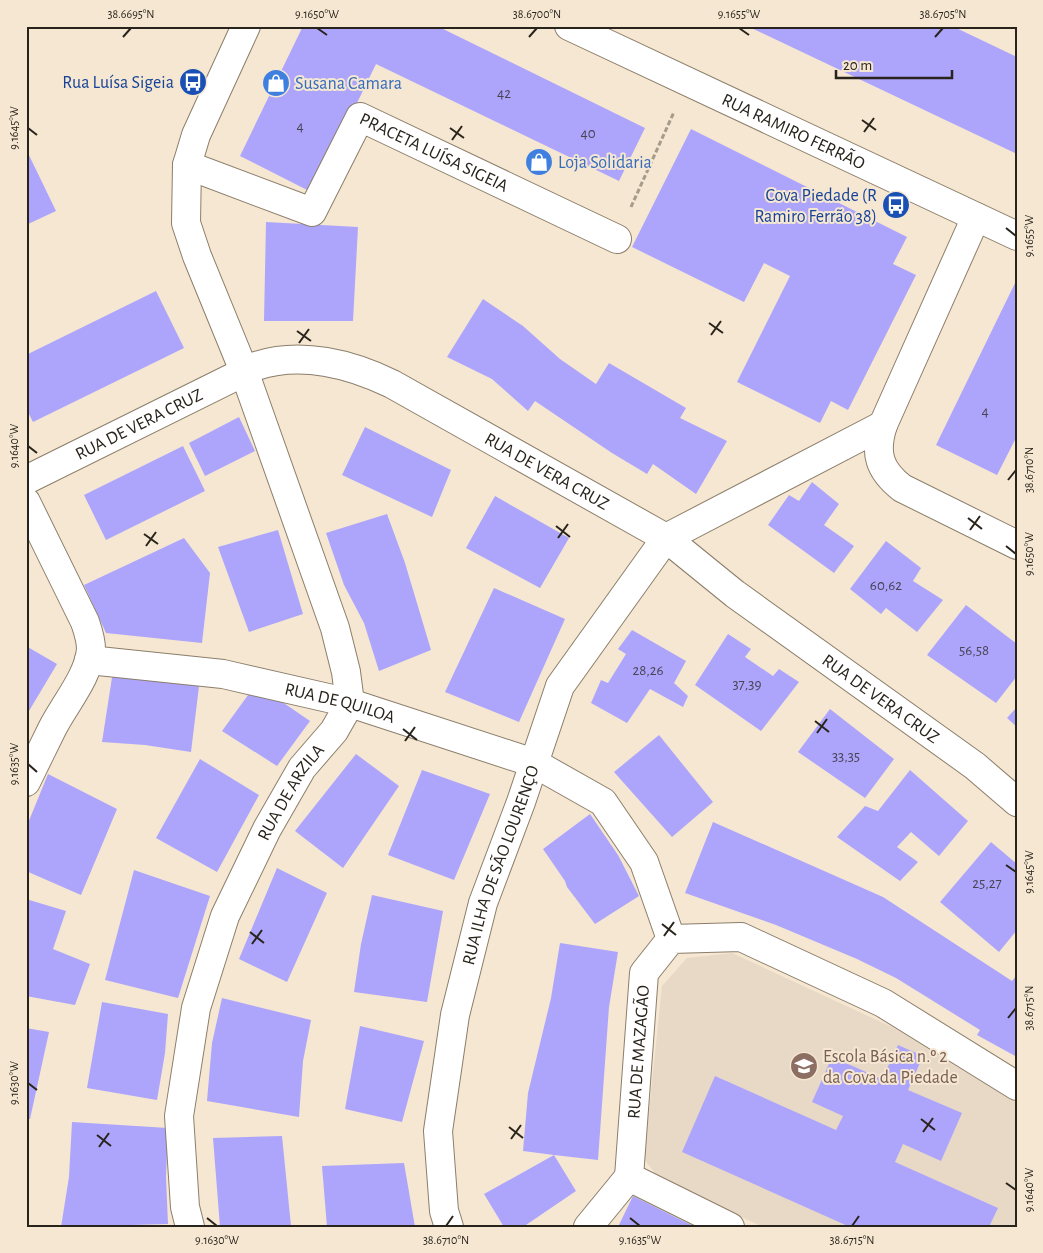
<svg xmlns="http://www.w3.org/2000/svg" width="1043" height="1253" font-family="'Alegreya Sans',sans-serif">
<style>
.education{fill:#e8d9c6}
.building{fill:#ada5fc}
.lines{fill:none;stroke-linecap:round;stroke-linejoin:round}
.minor-casing{stroke:#8b7e6b;stroke-width:30}
.path{stroke:#a69c8b;stroke-width:3;stroke-dasharray:5 2.5;stroke-linecap:butt}
.minor{stroke:#fff;stroke-width:28}
.ticks{fill:none;stroke:#28231b;stroke-width:2}
.labels{text-anchor:middle;stroke-width:4;stroke-linejoin:round;paint-order:stroke}
.number-label{font-size:15px;fill:#494453}
.transit-label{font-size:18px;fill:#164399;stroke:#f5e7d1;text-anchor:end}
.shop-label{font-size:18px;fill:#366cbe;stroke:#f5e7d1;text-anchor:start}
.street-label{font-size:18px;fill:#28231b;stroke:#f5e7d1}
.education-label{font-size:18px;fill:#785e54;stroke:#f5e7d1;text-anchor:start}
.neatline{fill:none;stroke:#28231b;stroke-width:2}
.ticks-label{font-size:12px;text-anchor:middle;fill:#28231b}
</style>
<rect width="100%" height="100%" fill="#f5e7d1"/>
<path class="education" d="M732 953 894 1028 1017 1103V1227H763L659 1178 644 1159 662 986 687 958Z"/>
<path class="building" d="M303 26H437L645 128 619 181 376 64 313 193 240 156Z
M747 26H952L1017 57V154Z
M691 129 907 237 893 264 916 275 848 410 831 401 820 423 737 382 790 276 764 263 744 302 632 247Z
M26 149 56 211 26 225Z
M266 222 358 227 353 321H264Z
M1017 279V436L997 475 936 445Z
M156 291 184 348 33 422 26 408V355Z
M483 299 523 326 560 359 596 384 609 363 686 408 680 418 727 441 696 494 653 464 647 474 612 453 535 401 528 411 492 379 447 357Z
M239 417 255 451 205 476 189 443Z
M365 427 451 470 432 517 342 475Z
M183 446 205 491 106 540 84 495Z
M812 482 839 504 824 525 854 546 834 573 768 525 789 495 799 501Z
M495 496 569 538 540 588 466 548Z
M387 514 405 563 431 650 379 671 364 623 344 585 326 533Z
M278 530 303 614 249 632 218 547Z
M184 538 210 573 202 643 106 633 84 585Z
M886 541 921 568 913 581 943 600 917 632 886 608 881 614 850 589Z
M494 588 565 619 519 722 445 692Z
M966 605 1017 644V676L996 703 927 655Z
M632 630 686 661 674 683 688 696 683 707 650 689 627 723 591 703 601 680 608 683 626 654 618 649Z
M728 634 751 649 745 657 773 676 779 669 799 682 761 731 695 685Z
M26 646 57 664 26 716Z
M113 671 200 678 191 752 145 745 102 742Z
M256 684 310 721 277 766 222 731Z
M1017 707V727L1007 718Z
M830 709 894 759 865 798 798 752Z
M659 735 713 802 672 837 614 772Z
M356 754 399 786 343 868 295 831Z
M200 759 259 795 217 872 156 838Z
M422 770 490 794 454 880 388 855Z
M910 770 968 821 939 856 911 832 897 847 918 862 900 881 837 837 865 806 878 811Z
M48 774 117 809 81 895 26 871V828Z
M590 814 618 855 639 896 595 924 567 887 565 881 543 849Z
M713 822 883 897 1012 981 1017 975V1057L977 1035 980 1030 896 978 857 959 776 925 685 893Z
M991 842 1017 864V930L999 952 940 902Z
M277 868 327 893 287 982 239 959Z
M134 870 210 896 178 998 105 980Z
M372 895 443 911 427 1002 354 992 361 944Z
M26 899 66 911 53 949 90 964 75 1005 26 996Z
M560 943 618 952 609 1007 598 1160 554 1155 576 1191 523 1227H504L484 1194 554 1155 523 1151 528 1093 551 998Z
M222 998 311 1020 303 1061 299 1117 207 1101 212 1043Z
M102 1002 168 1014 165 1053 157 1100 87 1088Z
M360 1026 424 1041 402 1122 345 1109Z
M26 1028 49 1032 30 1119 26 1118Z
M898 1045 923 1056 908 1090 962 1113 941 1161 903 1144 895 1162 998 1208 989 1227H850L682 1152 715 1076 836 1130 843 1116 812 1102 832 1057 882 1079Z
M72 1122 168 1128 166 1177 168 1224 61 1227 69 1177Z
M282 1136 291 1226 220 1227 213 1138Z
M404 1163 415 1227H327L322 1166Z
M633 1196 679 1219 696 1227H618Z"/>
<g class="lines">
<g class="minor-casing">
<g id="minor">
<path id="s1" d="M569 26 1017 236"/>
<path id="s2" d="M187 165 312 212 360 117 617 239"/>
<path d="M976 217 883 425C874 453 879 470 902 488L1017 545"/>
<path id="s3" d="M26 480 256 366C301 351 351 364 392 384L666 538 735 594 975 766 1017 802"/>
<path d="M26 502 85 622C88 631 91 639 91 649 89 676 64 705 52 729 43 747 35 764 26 782"/>
<path id="s4" d="M89 660 223 674 350 703 534 763 603 802 644 862 671 939"/>
<path id="s5" d="M190 1227 185 1207 179 1116 196 1008 225 916 267 829 302 768 334 731 350 703 346 672 335 628 244 371 197 256 186 223 187 165 196 135 246 26"/>
<path id="s6" d="M449 1227 444 1211 438 1131 455 1015 483 903 521 802 560 686 666 538 883 425"/>
<path d="M588 1227 629 1177"/>
<path id="s7" d="M730 1227 629 1177 644 973 671 939 741 937 883 1003 1017 1086"/>
</g>
</g>
<path class="path" d="M631 207 674 112"/>
<use href="#minor" class="minor"/>
</g>
<path class="ticks" d="M317 28 327 35M739 28 749 35M123 37 131 28M529 37 537 28M935 37 943 28M862 120 876 130M28 128 37 135M450 128 464 138M864 132 874 118M452 140 462 126M1006 228 1016 236M709 323 723 333M297 331 311 341M711 335 721 321M299 343 309 329M28 446 37 453M1008 480 1016 470M968 518 982 529M556 526 570 537M970 530 980 516M144 534 158 544M558 538 568 524M146 546 156 532M1006 546 1016 554M815 721 829 732M403 729 417 740M817 733 827 719M405 741 415 727M28 764 37 772M1006 865 1016 872M662 924 676 935M250 932 264 943M664 936 674 922M252 944 262 930M1008 1018 1016 1008M28 1083 37 1090M921 1119 935 1130M509 1127 523 1138M923 1132 933 1118M97 1135 111 1146M511 1139 521 1125M99 1147 109 1133M1006 1183 1016 1190M207 1218 217 1226M630 1218 640 1226M446 1226 453 1216M852 1226 859 1216"/>
<defs>
<g id="bus-disc" transform="scale(1.4375)"><circle r="9.5" fill="#1a4fb4" stroke="#f5e7d1"/><path d="M-5-6H5V4H4V6H2V4H-2V6H-4V4H-5ZM-3.5-4V0h7V-4ZM-3.5 1.2v1.5H-2V1.2ZM2 1.2v1.5H3.5V1.2Z" fill="#fff"/></g>
<g id="shop-disc" transform="scale(1.4375)"><circle r="9.5" fill="#3f7fe0" stroke="#f5e7d1"/><path d="M-5-2.5h2.3a2.7 3.5 0 0 1 5.4 0H5L5.5 6h-11ZM-1.5-2.5h3a1.5 2.3 0 0 0-3 0Z" fill="#fff"/></g>
<g id="school-disc" transform="scale(1.4375)"><circle r="9.5" fill="#8d6e63" stroke="#f5e7d1"/><path d="M0-5L7-2L0 1L-7-2ZM-4 1L0 2.5L4 1V4Q0 6-4 4Z" fill="#fff"/></g>
</defs>
<g fill-rule="evenodd">
<use href="#bus-disc" x="193" y="82"/>
<use href="#shop-disc" x="276" y="83"/>
<use href="#shop-disc" x="539" y="162"/>
<use href="#bus-disc" x="896" y="205"/>
<use href="#school-disc" x="804" y="1066"/>
</g>
<g class="labels">
<g class="number-label">
<text x="504" y="98">42</text>
<text x="300" y="131">4</text>
<text x="588" y="138">40</text>
<text x="985" y="416">4</text>
<text x="886" y="590">60,62</text>
<text x="974" y="655">56,58</text>
<text x="648" y="675">28,26</text>
<text x="747" y="689">37,39</text>
<text x="846" y="761">33,35</text>
<text x="987" y="888">25,27</text>
</g>
<g class="transit-label">
<text x="174" y="88">Rua Luísa Sigeia</text>
<text x="877" y="201">Cova Piedade (R<tspan x="877" dy="21">Ramiro Ferrão 38)</tspan></text>
</g>
<g class="shop-label">
<text x="295" y="89">Susana Camara</text>
<text x="558" y="168">Loja Solidaria</text>
</g>
<g class="street-label">
<text dy="6" stroke="none"><textPath href="#s1" startOffset="248">RUA RAMIRO FERRÃO</textPath></text>
<text dy="6" stroke="none"><textPath href="#s2" startOffset="322">PRACETA LUÍSA SIGEIA</textPath></text>
<text dy="6" stroke="none"><textPath href="#s3" startOffset="126">RUA DE VERA CRUZ</textPath></text>
<text dy="6" stroke="none"><textPath href="#s3" startOffset="575">RUA DE VERA CRUZ</textPath></text>
<text dy="6" stroke="none"><textPath href="#s3" startOffset="980">RUA DE VERA CRUZ</textPath></text>
<text dy="6" stroke="none"><textPath href="#s4" startOffset="255">RUA DE QUILOA</textPath></text>
<text dy="6" stroke="none"><textPath href="#s5" startOffset="458">RUA DE ARZILA</textPath></text>
<text dy="6" stroke="none"><textPath href="#s6" startOffset="371">RUA ILHA DE SÃO LOURENÇO</textPath></text>
<text dy="6" stroke="none"><textPath href="#s7" startOffset="238">RUA DE MAZAGÃO</textPath></text>
</g>
<g class="education-label">
<text x="823" y="1062">Escola Básica n.º 2<tspan x="823" dy="21">da Cova da Piedade</tspan></text>
</g>
</g>
<rect width="1043" height="1253" fill="none" stroke="#f5e7d1" stroke-width="55"/>
<path d="M836 70v8h116v-8" fill="none" stroke="#28231b" stroke-width="2.5"/>
<text x="843" y="70" font-size="15" fill="#28231b" stroke="#f5e7d1" stroke-width="4" paint-order="stroke">20 m</text>
<rect x="28" y="28" width="988" height="1198" class="neatline"/>
<g class="ticks-label">
<text x="131" y="18">38.6695°N</text>
<text x="317" y="18">9.1650°W</text>
<text x="537" y="18">38.6700°N</text>
<text x="739" y="18">9.1655°W</text>
<text x="943" y="18">38.6705°N</text>
<text transform="translate(14 128) rotate(-90)" y="4">9.1645°W</text>
<text transform="translate(1029 236) rotate(-90)" y="4">9.1655°W</text>
<text transform="translate(14 446) rotate(-90)" y="4">9.1640°W</text>
<text transform="translate(1029 470) rotate(-90)" y="4">38.6710°N</text>
<text transform="translate(1029 554) rotate(-90)" y="4">9.1650°W</text>
<text transform="translate(14 764) rotate(-90)" y="4">9.1635°W</text>
<text transform="translate(1029 872) rotate(-90)" y="4">9.1645°W</text>
<text transform="translate(1029 1008) rotate(-90)" y="4">38.6715°N</text>
<text transform="translate(14 1083) rotate(-90)" y="4">9.1630°W</text>
<text transform="translate(1029 1190) rotate(-90)" y="4">9.1640°W</text>
<text x="217" y="1244">9.1630°W</text>
<text x="446" y="1244">38.6710°N</text>
<text x="640" y="1244">9.1635°W</text>
<text x="852" y="1244">38.6715°N</text>
</g>
</svg>
